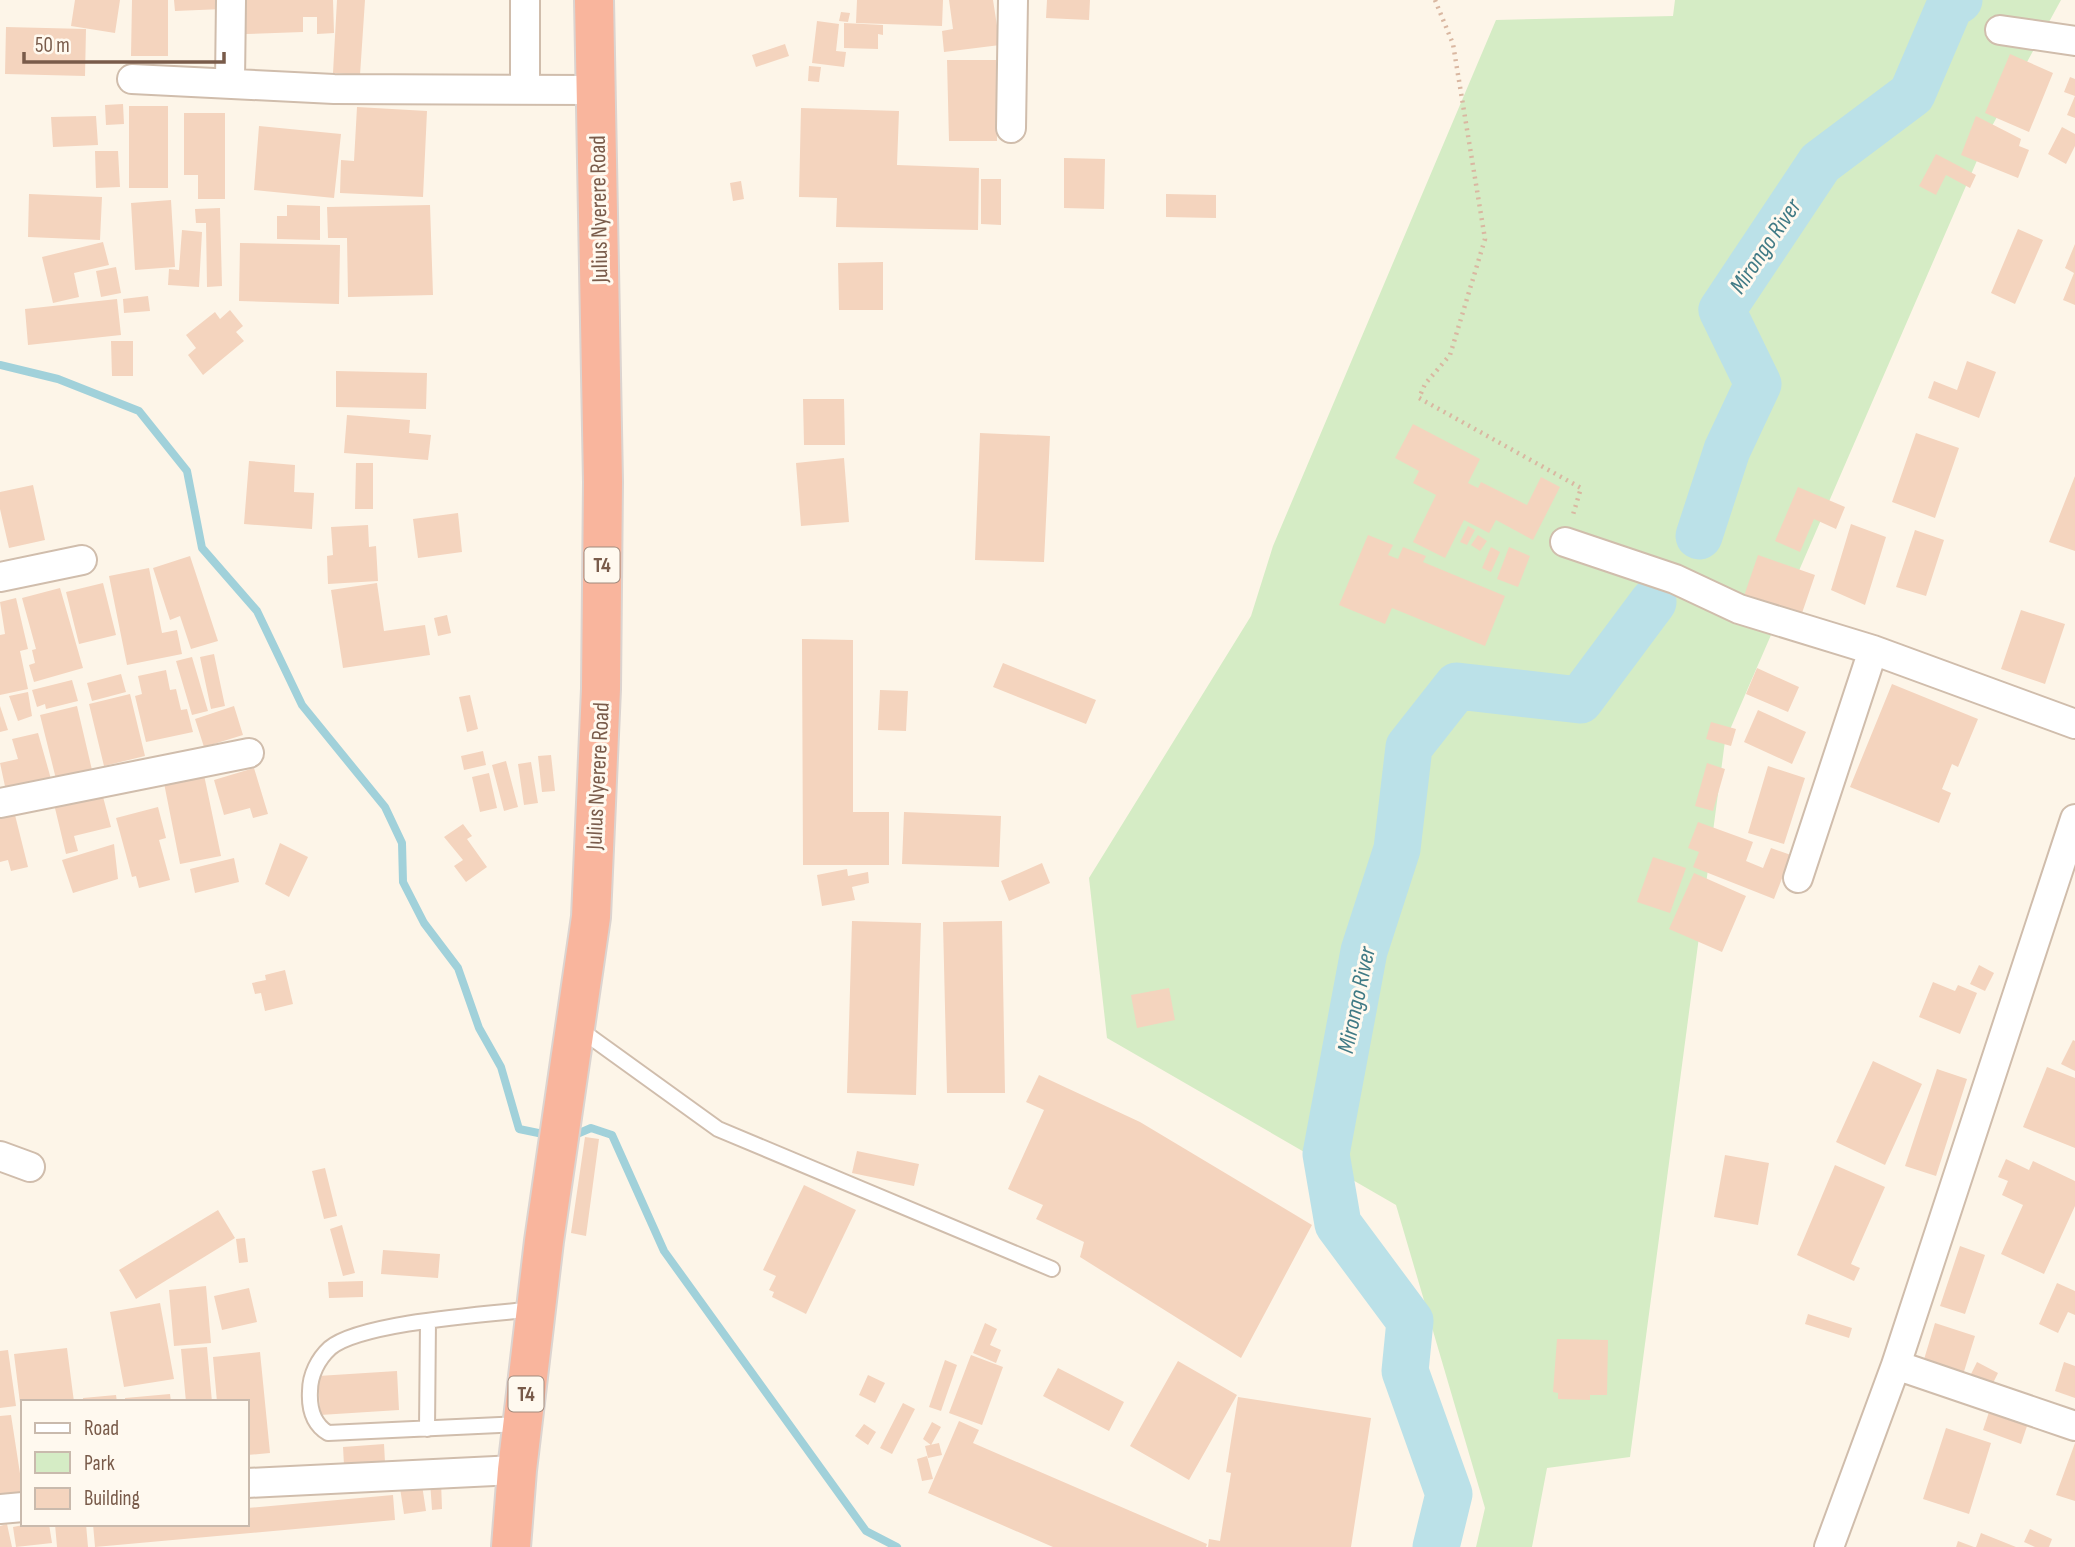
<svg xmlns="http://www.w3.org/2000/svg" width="2075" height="1547" font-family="'Sofia Sans Condensed',sans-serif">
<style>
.green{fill:#d5ecc5}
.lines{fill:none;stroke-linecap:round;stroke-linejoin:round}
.stream{stroke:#a1d1da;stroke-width:8}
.river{stroke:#bbe1e8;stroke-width:47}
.building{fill:#f4d4be}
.lane-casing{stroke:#d0bdac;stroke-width:18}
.street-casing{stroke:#d0bdac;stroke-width:32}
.highway-casing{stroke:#dcd4d0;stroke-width:42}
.path{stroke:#d9b7a1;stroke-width:4.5;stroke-dasharray:2 5;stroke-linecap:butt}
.lane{stroke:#fff;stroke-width:14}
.street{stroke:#fff;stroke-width:28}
.highway{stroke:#f9b59d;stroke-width:38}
.labels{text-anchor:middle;stroke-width:6;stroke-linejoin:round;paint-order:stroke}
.shield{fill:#fff9ef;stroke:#a18a7c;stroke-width:2}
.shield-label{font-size:21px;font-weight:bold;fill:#795b4a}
.street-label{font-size:23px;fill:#795b4a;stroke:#fff9ef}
.water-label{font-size:24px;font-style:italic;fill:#407a85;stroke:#fff9ef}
</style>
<rect width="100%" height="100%" fill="#fdf5e8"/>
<path class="green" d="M1675 0H2061L1992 126 1725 741 1630 1457 1547 1468 1532 1547H1476L1485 1508 1396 1205 1107 1038 1089 878 1251 616 1273 546 1496 20 1673 16Z"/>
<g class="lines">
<path class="stream" d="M0 365 58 379 139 411 187 471 202 548 257 611 302 705 385 807 402 843 403 882 424 923 458 968 479 1028 501 1067 519 1129 548 1135
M570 1137 591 1128 612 1135 664 1251 866 1531 897 1547"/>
<path class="river" d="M1699 536 1727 450 1758 384 1722 310 1820 163 1912 94 1950 5 1959 0
M1436 1547 1449 1494 1405 1371 1410 1321 1338 1224 1326 1154 1364 951 1397 849 1409 747 1457 686 1580 700 1653 602"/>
</g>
<path class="building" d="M75 0H120L115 33 71 26Z
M132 0H168V56H131Z
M174 0H223V9L175 11Z
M245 0H333L334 33 317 34V17H303V32L246 34Z
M337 0H365L360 75 333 73Z
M857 0H943L942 26 856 23Z
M949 0H993L1000 45 944 52 942 31 953 29Z
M1047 0H1090L1089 20 1046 18Z
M841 12 850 13 848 22 839 21Z
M817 21 839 24 836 51 846 52 844 67 812 63Z
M844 23 883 25V35L878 34V49L844 48Z
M6 27 86 29 85 76 5 74Z
M785 44 789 56 756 67 752 55Z
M2010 54 2053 73 2029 132 1985 113Z
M947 60H996L997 141H949Z
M809 66 821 67 819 82 808 81Z
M2070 77 2075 79V118L2067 115 2075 96 2064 92Z
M123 104 124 124 106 125 105 105Z
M129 106H168V188H129Z
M357 107 427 111 423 197 340 193 341 160 354 161Z
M801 108 899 111 897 165 979 168 978 230 836 227 837 198 799 197Z
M184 113H225V199H198V175H184Z
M96 116 98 145 53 147 51 117Z
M1976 116 2021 139 2019 146 2029 150 2018 178 1961 155Z
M259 126 341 134 334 198 254 190Z
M2062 127 2075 134V146L2066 164 2048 154Z
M95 151H118L120 187 96 188Z
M1936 154 1976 175 1970 188 1946 175 1936 195 1919 186Z
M1064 158 1105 159 1104 209 1064 208Z
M981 179H1001V225L981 224Z
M741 181 744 199 733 201 730 183Z
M29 194 102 197 100 240 28 237Z
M1166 194 1216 195V218L1166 217Z
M171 200 175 267 135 270 131 203Z
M287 205 320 206V240L277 239V216H287Z
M430 205 433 295 348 297 347 238H328L327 207Z
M220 208 222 286 207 287 206 223H196L195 209Z
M2018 229 2043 240 2015 304 1991 293Z
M182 230 202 232 199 287 168 285 169 269 179 270Z
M103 242 109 265 74 273 79 297 53 303 42 257Z
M240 243 340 245 339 304 239 301Z
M2075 244V305L2063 300 2074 273 2065 268Z
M883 262V310H839L838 263Z
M116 267 121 293 101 297 96 271Z
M148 296 150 311 124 313 123 299Z
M117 299 121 335 28 345 25 309Z
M230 310 243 326 236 332 244 341 203 375 188 355 196 348 186 335 215 312 220 319Z
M111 341H133V376H112Z
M1967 361 1996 372 1979 418 1928 398 1934 381 1957 390Z
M336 371 427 373 426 409 336 407Z
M803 399H844L845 445H804Z
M347 415 410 420 409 433 431 435 428 460 344 453Z
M1413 424 1480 459 1468 483 1478 488 1481 482 1527 505 1541 477 1560 487 1533 540 1496 520 1489 533 1464 520 1445 558 1413 542 1436 495 1413 483 1419 471 1395 458Z
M980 433 1050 436 1044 562 975 560Z
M1916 433 1959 448 1935 518 1892 502Z
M844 458 849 522 801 526 796 463Z
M249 461 295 465 294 492 314 493 312 529 244 524Z
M356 463H373V509H355Z
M2075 476V551L2049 542Z
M33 485 45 540 9 548 0 509V492Z
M1798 487 1845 507 1836 529 1814 519 1800 552 1775 541Z
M458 513 462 552 418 558 413 519Z
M1851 524 1886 537 1865 605 1831 590Z
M368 525 369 547 376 546 378 581 328 584 327 556 333 555 331 527Z
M1468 526 1475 530 1467 545 1460 542Z
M1915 530 1944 540 1926 596 1896 587Z
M1368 535 1393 545 1388 555 1398 559 1403 547 1426 556 1423 562 1505 596 1485 646 1392 608 1385 624 1339 605Z
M1478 535 1487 541 1480 551 1471 545Z
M1491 547 1500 552 1491 572 1482 568Z
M1509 547 1530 556 1518 587 1497 579Z
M1758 555 1815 575 1801 616 1744 596Z
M190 556 218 641 191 649 180 616 170 620 153 568Z
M149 568 162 633 177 630 182 654 127 665 109 576Z
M103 583 116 635 79 644 66 592Z
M377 583 384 631 425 625 430 655 343 668 331 590Z
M60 588 83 668 34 682 29 665 35 663 32 650 36 649 22 598Z
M16 598 28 649 20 651 28 689 0 695V635L5 634 0 602Z
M2021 610 2065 624 2045 684 2001 669Z
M447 615 451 633 438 636 434 618Z
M802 639 853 640V812H889V865H803Z
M214 654 225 706 211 709 200 657Z
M192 657 208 711 192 715 176 661Z
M1003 663 1096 700 1086 724 993 687Z
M1757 668 1799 687 1788 712 1746 694Z
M166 670 170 690 176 689 181 710 187 709 193 732 146 742 135 696 142 694 138 676Z
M121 674 126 692 92 701 87 683Z
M72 680 78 701 46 709 45 704 37 707 32 690Z
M1892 684 1978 719 1958 767 1952 764 1942 789 1951 793 1939 823 1850 787Z
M880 690 908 691 906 731 878 730Z
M28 692 32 716 18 721 9 696Z
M130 694 145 756 104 766 89 704Z
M470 695 478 729 467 732 459 697Z
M0 706 8 730 0 732Z
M77 706 92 770 56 779 40 715Z
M234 706 243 735 204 747 195 719Z
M1758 710 1806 732 1792 764 1744 742Z
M1711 722 1736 729 1731 746 1706 739Z
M38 733 51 779 6 791 0 763 18 759 12 739Z
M483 751 486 765 464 770 461 756Z
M551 755 555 791 542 792 538 756Z
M506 761 518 807 504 811 492 765Z
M531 762 538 803 524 805 518 764Z
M1707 763 1725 769 1713 811 1695 806Z
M1768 766 1805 778 1784 844 1748 833Z
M254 768 268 814 253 818 250 808 224 815 214 780Z
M489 773 497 808 480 812 472 777Z
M204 775 221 856 180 864 164 783Z
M102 793 111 827 74 836 78 851 66 854 54 804Z
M158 807 166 838 159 840 170 880 139 888 136 876 132 877 116 818Z
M904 812 1001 816 999 867 902 864Z
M15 815 28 867 11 871 8 860 0 862V819Z
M1698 822 1753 842 1746 861 1763 868 1771 848 1791 855 1774 899 1693 867 1699 852 1688 848Z
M463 824 472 836 467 839 487 867 466 882 454 866 463 860 444 837Z
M280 843 308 857 289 897 265 884Z
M114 844 118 879 73 893 62 860Z
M1653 857 1686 868 1670 913 1637 902Z
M234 858 239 882 195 893 190 869Z
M1042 863 1050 883 1009 901 1001 881Z
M847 869 848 876 868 872 869 883 852 887 855 900 822 906 817 875Z
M1694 873 1746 896 1722 952 1669 929Z
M852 921 921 923 916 1095 847 1093Z
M1002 921 1005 1093H947L943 922Z
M1979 965 1994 973 1985 991 1970 984Z
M285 970 293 1004 265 1011 261 993 255 994 252 983 266 980 265 975Z
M1933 982 1955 991 1958 985 1977 993 1960 1034 1919 1017Z
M1169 988 1175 1020 1137 1028 1131 995Z
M2073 1040 2075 1041V1071L2061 1064Z
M1873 1061 1922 1084 1885 1165 1836 1142Z
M2047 1067 2075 1078V1148L2023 1127Z
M1937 1069 1967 1079 1936 1176 1905 1166Z
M1039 1075 1140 1122 1312 1225 1241 1358 1080 1257 1084 1242 1036 1219 1043 1205 1008 1189 1044 1110 1026 1102Z
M585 1137 599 1139 586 1236 571 1233Z
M857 1151 919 1164 914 1186 852 1173Z
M1725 1155 1769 1163 1758 1225 1714 1217Z
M2006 1159 2029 1170 2033 1161 2075 1181V1206L2044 1274 2001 1254 2023 1205 2002 1195 2008 1181 1998 1177Z
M1835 1165 1885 1187 1851 1264 1860 1268 1854 1281 1797 1255Z
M325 1168 337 1216 324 1219 312 1171Z
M804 1185 856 1210 806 1314 772 1297 774 1292 769 1290 776 1276 763 1270Z
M218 1210 235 1238 136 1299 119 1270Z
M342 1225 355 1273 343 1276 330 1229Z
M245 1238 248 1262 239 1263 236 1239Z
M1960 1246 1985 1255 1965 1314 1940 1306Z
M383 1250 440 1254 438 1278 381 1274Z
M363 1281V1297L329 1298 328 1282Z
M2057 1283 2075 1291V1315L2068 1312 2058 1333 2039 1324Z
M206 1286 211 1343 174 1346 169 1290Z
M249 1288 257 1322 222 1330 214 1296Z
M160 1303 174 1379 124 1387 110 1312Z
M1808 1314 1852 1328 1849 1338 1805 1324Z
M985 1323 997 1329 990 1345 1001 1350 996 1363 973 1353Z
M1935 1323 1975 1336 1962 1378 1922 1366Z
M1557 1339 1608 1340 1607 1395H1590V1400L1558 1399V1393L1553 1392Z
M207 1347 212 1402H186L181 1349Z
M67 1348 74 1402H23L21 1411 14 1354Z
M8 1350 16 1406 0 1408V1351Z
M260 1352 270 1453 247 1455V1402H217L213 1357Z
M971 1355 1003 1367 982 1425 949 1413Z
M945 1360 957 1365 941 1411 929 1407Z
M1178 1361 1237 1395 1189 1480 1130 1446Z
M1977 1362 1998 1373 1991 1387 1970 1376Z
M2064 1362 2075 1366V1398L2055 1391Z
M1058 1368 1124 1402 1109 1431 1043 1396Z
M397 1371 399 1410 320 1415 318 1376Z
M868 1375 885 1383 875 1403 859 1395Z
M170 1394 171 1402H125V1398Z
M116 1395 117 1402H83V1398Z
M1238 1397 1371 1418 1351 1547H1208L1209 1539 1220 1541 1231 1473 1226 1472Z
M903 1403 915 1409 892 1454 880 1448Z
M1991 1406 2029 1420 2021 1444 1983 1430Z
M11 1415 23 1493 0 1497V1416Z
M959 1421 979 1430 973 1443 1207 1544 1206 1547H1053L928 1493Z
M932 1422 941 1427 931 1445 923 1439Z
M864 1424 876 1432 868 1445 855 1436Z
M1946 1428 1991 1443 1969 1514 1923 1499Z
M939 1443 942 1455 928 1458 925 1446Z
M2075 1443V1501L2056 1495Z
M384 1444 385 1462 344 1465 343 1447Z
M927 1456 933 1479 922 1481 917 1459Z
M430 1481H441L442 1509 432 1510Z
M422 1485 426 1511 404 1514 400 1488Z
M393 1495 395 1520 95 1547 93 1524H247V1508Z
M7 1524 12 1547H0V1526Z
M28 1524H49L52 1543 16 1547 13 1527Z
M55 1524H86L88 1547H57Z
M2030 1529 2052 1539 2049 1547H2035L2024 1542Z
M1981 1533 2016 1547H1976Z
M1958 1541 1974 1547H1956Z"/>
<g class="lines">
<g class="lane-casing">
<path id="lane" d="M578 1028 718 1129 1052 1269
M521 1424 328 1433C313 1424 309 1408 310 1391 310 1375 318 1359 330 1348 361 1322 491 1314 535 1309
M427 1429 428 1321"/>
</g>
<g class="street-casing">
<path id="street" d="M2000 30 2075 41
M132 79 334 89 595 90
M230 81 231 0
M525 90V0
M1011 128 1013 0
M1565 542 1675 579 1739 609 1873 650 2075 724
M0 577 82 560
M0 803 249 753
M1798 878 1873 650
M0 1156 30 1167
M1896 1365 2075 1426
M247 1483 517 1470
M0 1509 23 1507
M1829 1547 1896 1365 2075 819"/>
</g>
<g class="highway-casing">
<path id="highway" d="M511 1547 517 1470 544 1241 591 917 601 689 603 482 594 0"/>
</g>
<path class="path" d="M1435 0 1453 44 1485 239 1450 355 1425 384 1419 398 1581 488 1572 518"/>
<use href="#lane" class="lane"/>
<use href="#street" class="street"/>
<use href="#highway" class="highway"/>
</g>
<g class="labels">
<g class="shield">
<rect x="584.5" y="547.5" width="35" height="35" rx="5"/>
<rect x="508.5" y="1376.5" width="35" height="35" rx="5"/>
</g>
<g class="shield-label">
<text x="602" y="572">T4</text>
<text x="526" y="1401">T4</text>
</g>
<g class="street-label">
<text transform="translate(598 209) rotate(-91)" y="8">Julius Nyerere Road</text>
<text transform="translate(597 776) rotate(-87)" y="8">Julius Nyerere Road</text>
</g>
<g class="water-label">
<text transform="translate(1765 246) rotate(-56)" y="8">Mirongo River</text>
<text transform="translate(1356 1000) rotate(-78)" y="8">Mirongo River</text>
</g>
</g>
<rect x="21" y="1400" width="228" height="126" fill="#fff9ef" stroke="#c9baad" stroke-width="2"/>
<rect x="35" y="1423" width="35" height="10" fill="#ffffff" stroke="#c9baad" stroke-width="2"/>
<text x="84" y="1435" font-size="21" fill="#795b4a">Road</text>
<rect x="35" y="1452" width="35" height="21" fill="#d5ecc5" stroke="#c9baad" stroke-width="2"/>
<text x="84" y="1470" font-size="21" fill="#795b4a">Park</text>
<rect x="35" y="1488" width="35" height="21" fill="#f4d4be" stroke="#c9baad" stroke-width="2"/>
<text x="84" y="1505" font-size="21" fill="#795b4a">Building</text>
<path d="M24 52v10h200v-10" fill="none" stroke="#795b4a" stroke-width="3.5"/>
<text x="35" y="52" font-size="21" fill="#795b4a" stroke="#fff9ef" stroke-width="5" paint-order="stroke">50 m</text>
</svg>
